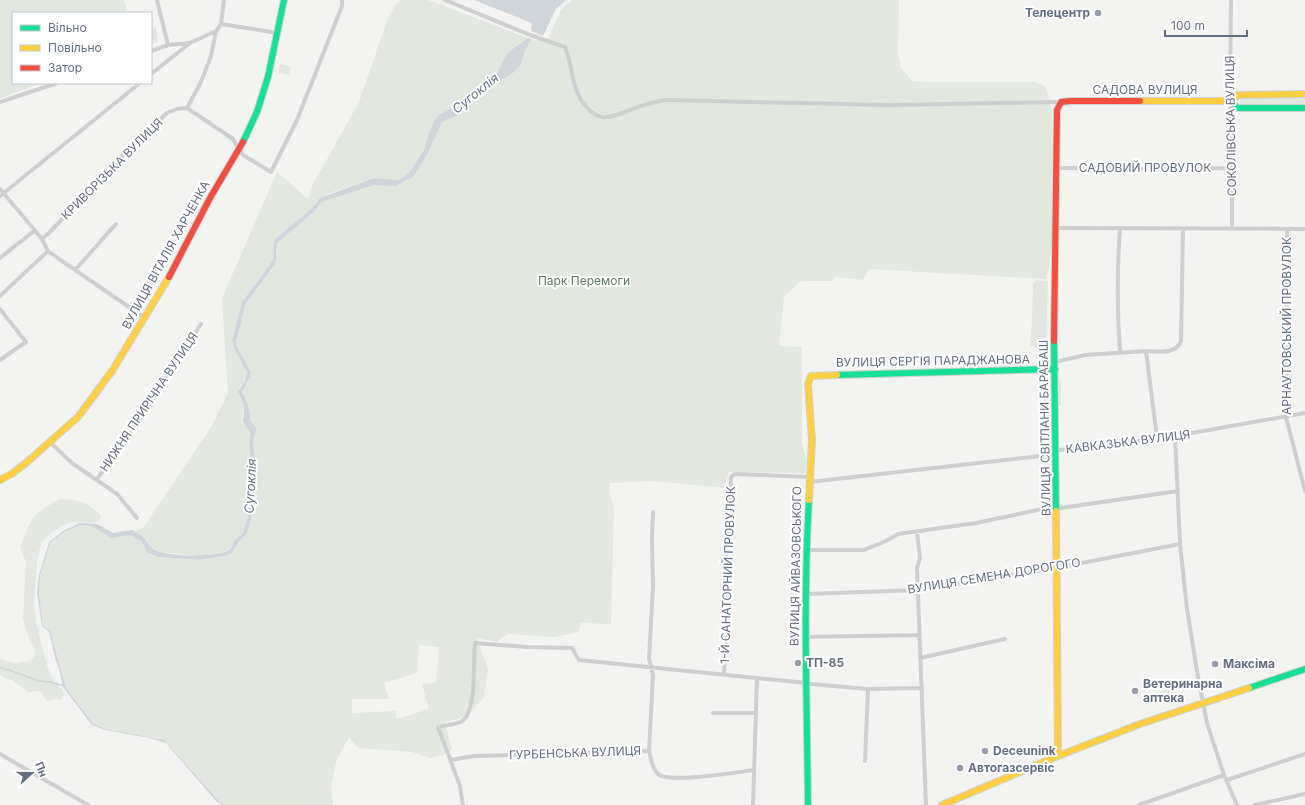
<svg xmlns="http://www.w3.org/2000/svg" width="1305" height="805" font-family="Inter,sans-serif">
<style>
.green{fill:#e2e7e0;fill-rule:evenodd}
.water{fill:#cfd5da}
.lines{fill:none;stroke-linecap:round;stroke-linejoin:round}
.stream{stroke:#cfd5da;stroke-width:1.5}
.fast-casing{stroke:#cfd1d1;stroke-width:8}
.slow-casing{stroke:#cfd1d1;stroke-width:8}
.jam-casing{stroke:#cfd1d1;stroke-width:8}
.street{stroke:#cecfcf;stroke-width:4}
.fast{stroke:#16e098;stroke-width:6}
.slow{stroke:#ffcf43;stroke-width:6}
.jam{stroke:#f24e42;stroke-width:6}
.poi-dot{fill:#959daa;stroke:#fff;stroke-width:1.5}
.labels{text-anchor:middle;stroke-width:4;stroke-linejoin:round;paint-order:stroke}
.poi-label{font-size:12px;font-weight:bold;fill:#636e83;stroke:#fff;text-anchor:start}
.street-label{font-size:12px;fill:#636e83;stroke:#fff}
.park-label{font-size:12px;fill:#627a63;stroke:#fff}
.water-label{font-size:13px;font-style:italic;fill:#637687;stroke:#fff}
</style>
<rect width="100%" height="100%" fill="#f3f4f2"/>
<path class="green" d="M0 0H124L127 13H13V83H42L0 98Z
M400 0H428L528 38 507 53 497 73 473 90 459 105 440 114 428 136 424 150 409 173 398 180 376 178 371 179 327 194 315 203 310 210 276 238C271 245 275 252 273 260L242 302 232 340 247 372 245 382 239 388V395L242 398 244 407 242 417 243 423 250 432 249 444 251 464 246 496 249 512 243 533 234 541 231 549 217 554 200 556 160 552C152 549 150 545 145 539 143 536 138 534 135 531L143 528 211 427 228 393 222 298 277 172 308 199 313 184 359 102 387 21 395 5Z
M572 0H899L898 54 901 68 912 81 927 82H1035L1046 87 1052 111V241L1049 267 1046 279 869 269 863 280 836 277 832 281H801L784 297 779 346 802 347V445L807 461 805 473 729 472 724 488 654 481 610 483 609 492 614 508 611 624 581 623 578 632 555 637 507 634 497 642 477 638 488 669 484 697 470 714 445 723 452 750 444 755 430 758 412 752 358 748 349 737 336 762 331 789 333 805H225L217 799 164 740 105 729 93 724 66 688 50 631 43 626 39 593 40 576 50 543 64 532 80 525 91 526 106 535H131L141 541 144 548 159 557 201 560 225 556 234 551 250 524 249 496 255 464 253 441 257 429 250 421C251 411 245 402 243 393 242 388 246 385 248 382 249 379 250 375 251 372L239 353 236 342 245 305 275 264 277 253 276 248 277 243 313 213 322 202 366 186 380 184 388 186 405 182 428 153 442 122 458 115 469 108 483 91 512 74 521 64 525 51 530 41 548 38 561 10ZM419 645 439 647 436 683 422 684 429 709 397 719 395 711 352 713V699H389L384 683 417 673Z
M156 28 158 42 151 44V29Z
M280 64 291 66 289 75 278 73Z
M1305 97V105H1243L1240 103V99L1243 98Z
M1037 280 1048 281 1046 348H1037L1030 345 1032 321 1033 283Z
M1059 379 1061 381V406H1059Z
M60 499C75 499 93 503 101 517L99 521 94 523 73 522 62 526 51 533 41 543 37 562 34 602 36 622 48 669 55 683 62 689 64 694 62 700H59L56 698 51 701H47L41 692 34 691 29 693 12 680 4 678 0 675V658L9 662 17 663 30 661 34 656 35 650 29 638 23 619 26 562 20 547C23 540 26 530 30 523 35 513 50 504 60 499Z
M1173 687 1177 699 1163 704 1159 692Z"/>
<path class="water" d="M474 0H566L556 9 543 36 531 31 532 23Z
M528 38 533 40 530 41 525 51 521 64 512 74 483 91 469 108 458 115 442 122 428 153 413 177 396 186H388L374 185 322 202 313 213 277 243C275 250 278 256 275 264L245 305 240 327 236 342 237 347 251 372 250 377 242 392C247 400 251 412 250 421L257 429 253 441 255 464 249 496 252 512 250 524 247 533 239 542 232 553 225 556 201 560 159 557 147 552 141 541 131 535 111 538 91 526 80 525 64 532 50 543 40 576 39 593 43 626 50 631 66 688 93 724 105 729 164 740 217 799 225 805H222L216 801 166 743 149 738 105 730 92 725 63 687 59 668 56 661 49 632 42 626 37 593 39 575 49 542 63 531 80 523 97 524 113 533 132 530C136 532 142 535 145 539 148 543 150 547 155 550 168 557 219 558 231 549L234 541 243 533 249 512 246 496 251 464 249 444 250 432C238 418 245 421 244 407 243 401 240 397 238 391L245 382 247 372 235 350 232 340 242 302 273 260C275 252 271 245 276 238L310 210 320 198 371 179 376 178 398 180 409 173 424 150 428 136 435 119 440 114 459 105 473 90 497 73 507 53Z"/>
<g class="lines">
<path class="stream" d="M0 667 39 681 50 682 64 686"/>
<g class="fast-casing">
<path id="fast" d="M1230 101 1238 108H1305
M243 142 257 112 268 77 284 0
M1054 341 1056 511
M837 375 1055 369
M1249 688 1305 669
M808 805C807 703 803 602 809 500"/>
</g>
<g class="slow-casing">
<path id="slow" d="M1140 101H1230L1238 95 1305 94
M0 480 13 473 27 462 78 417 112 371 169 277
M809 500 812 440 808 384 811 376 837 375
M1056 511 1058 756
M942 805 1058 756 1140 724 1249 688"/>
</g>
<g class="jam-casing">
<path id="jam" d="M169 277 210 198 243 142
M1054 341 1057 110 1061 102 1070 101H1140"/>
</g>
<path class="street" d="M157 0 168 45
M445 0 530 35 565 47C571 61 571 77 577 92 581 102 591 115 602 117 614 119 632 108 644 105 652 102 660 101 668 100L889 105 1061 102
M1231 0 1230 101 1232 168V228
M221 24 278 33
M151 51 168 45 189 43
M151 74 190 43 216 31
M0 102 57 83
M187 108 233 139 239 150 243 155 271 172 297 120 342 6V0
M187 108 201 82 211 56 216 31 221 24 224 0
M1057 168 1168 169 1232 168
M0 189 42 239 48 251 59 259 145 318
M0 196 140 83
M1055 228 1305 229
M1287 229 1286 417 1305 491
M42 239 49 233 128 150 167 113 177 109 187 108
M0 258 34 231
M75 270 116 224
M0 296 48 251
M0 309 26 342 0 360
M1120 352C1117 311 1117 270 1120 229
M1055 362 1085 355 1146 351
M1175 436 1180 544 1187 609 1198 677 1207 723 1224 775 1237 805
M1157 438 1146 351C1158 351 1176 355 1181 341L1183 229
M50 442 72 463 117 494 137 518
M97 479 138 422 201 324
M809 482 1049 455 1060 450 1175 436 1305 413
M917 532 920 558 917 568 926 805
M806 550H864L886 541 898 534 976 523 1042 509 1061 508 1178 491
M806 594 918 590 1056 568 1180 544
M805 637 919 635
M920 658 1005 639
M724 674 727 626 725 585 731 477 735 474 809 477
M713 713H755
M649 751 653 675 649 659 653 587 652 539 653 512
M0 754 88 805
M451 760 474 756 649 751C651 758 652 769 658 774 668 784 738 772 754 770
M865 761 868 689
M1227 780 1305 754
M463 805 460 786 438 727C445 725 456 725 462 721 477 711 473 661 475 643L528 647 572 648 579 660 807 683 811 684 868 689 922 688
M753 805 757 678
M1139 805 1224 775
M1255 805 1305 794"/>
<use href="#fast" class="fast"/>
<use href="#slow" class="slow"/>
<use href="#jam" class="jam"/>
</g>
<g class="poi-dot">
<circle cx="1098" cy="13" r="4"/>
<circle cx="798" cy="663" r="4"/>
<circle cx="1215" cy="664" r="4"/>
<circle cx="1135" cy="691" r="4"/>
<circle cx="985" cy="751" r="4"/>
<circle cx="960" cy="768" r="4"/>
</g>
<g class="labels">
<g class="poi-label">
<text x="1090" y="17" text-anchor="end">Телецентр</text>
<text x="806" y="667">ТП-85</text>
<text x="1223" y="668">Максіма</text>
<text x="1143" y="688">Ветеринарна<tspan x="1143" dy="14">аптека</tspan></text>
<text x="993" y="755">Deceunink</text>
<text x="968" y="772">Автогазсервіс</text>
</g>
<g class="street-label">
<text x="1145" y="94">САДОВА ВУЛИЦЯ</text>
<text transform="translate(1231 126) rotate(-91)" y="4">СОКОЛІВСЬКА ВУЛИЦЯ</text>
<text x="1145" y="172">САДОВИЙ ПРОВУЛОК</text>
<text transform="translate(112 169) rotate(-45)" y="4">КРИВОРІЗЬКА ВУЛИЦЯ</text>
<text transform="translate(166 255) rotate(-61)" y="4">ВУЛИЦЯ ВІТАЛІЯ ХАРЧЕНКА</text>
<text transform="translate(1287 326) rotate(-90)" y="4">АРНАУТОВСЬКИЙ ПРОВУЛОК</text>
<text transform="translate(933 361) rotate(-1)" y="4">ВУЛИЦЯ СЕРГІЯ ПАРАДЖАНОВА</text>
<text transform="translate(149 402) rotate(-56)" y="4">НИЖНЯ ПРИРІЧНА ВУЛИЦЯ</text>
<text transform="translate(1045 428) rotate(-91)" y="4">ВУЛИЦЯ СВІТЛАНИ БАРАБАШ</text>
<text transform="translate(1128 442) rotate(-7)" y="4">КАВКАЗЬКА ВУЛИЦЯ</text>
<text transform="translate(796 566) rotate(-89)" y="4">ВУЛИЦЯ АЙВАЗОВСЬКОГО</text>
<text transform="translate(728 575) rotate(-88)" y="4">1-Й САНАТОРНИЙ ПРОВУЛОК</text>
<text transform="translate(994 576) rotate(-9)" y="4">ВУЛИЦЯ СЕМЕНА ДОРОГОГО</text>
<text transform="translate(575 753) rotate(-2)" y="4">ГУРБЕНСЬКА ВУЛИЦЯ</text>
</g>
<g class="park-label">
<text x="584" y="285">Парк Перемоги</text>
</g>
<g class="water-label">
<text transform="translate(475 93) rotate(-39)" y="5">Сугоклія</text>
<text transform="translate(250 486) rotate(-87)" y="5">Сугоклія</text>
</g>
</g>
<rect x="12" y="12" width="140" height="72" fill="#ffffff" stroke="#c1c5cd"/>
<rect x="20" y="25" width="20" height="6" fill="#16e098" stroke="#c1c5cd"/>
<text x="48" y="32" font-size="12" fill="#636e83">Вільно</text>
<rect x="20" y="45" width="20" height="6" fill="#ffcf43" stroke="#c1c5cd"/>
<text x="48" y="52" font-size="12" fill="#636e83">Повільно</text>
<rect x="20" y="65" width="20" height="6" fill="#f24e42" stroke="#c1c5cd"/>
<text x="48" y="72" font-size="12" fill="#636e83">Затор</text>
<g transform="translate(32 773) rotate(69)" stroke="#ffffff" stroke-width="3" paint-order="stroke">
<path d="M0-3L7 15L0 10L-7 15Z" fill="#636e83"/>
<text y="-6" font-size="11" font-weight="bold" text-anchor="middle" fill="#636e83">Пн</text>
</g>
<path d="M1165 30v6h82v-6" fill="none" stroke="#636e83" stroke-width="2"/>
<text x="1171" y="30" font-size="12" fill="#636e83" stroke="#ffffff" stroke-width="3" paint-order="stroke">100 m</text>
</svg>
